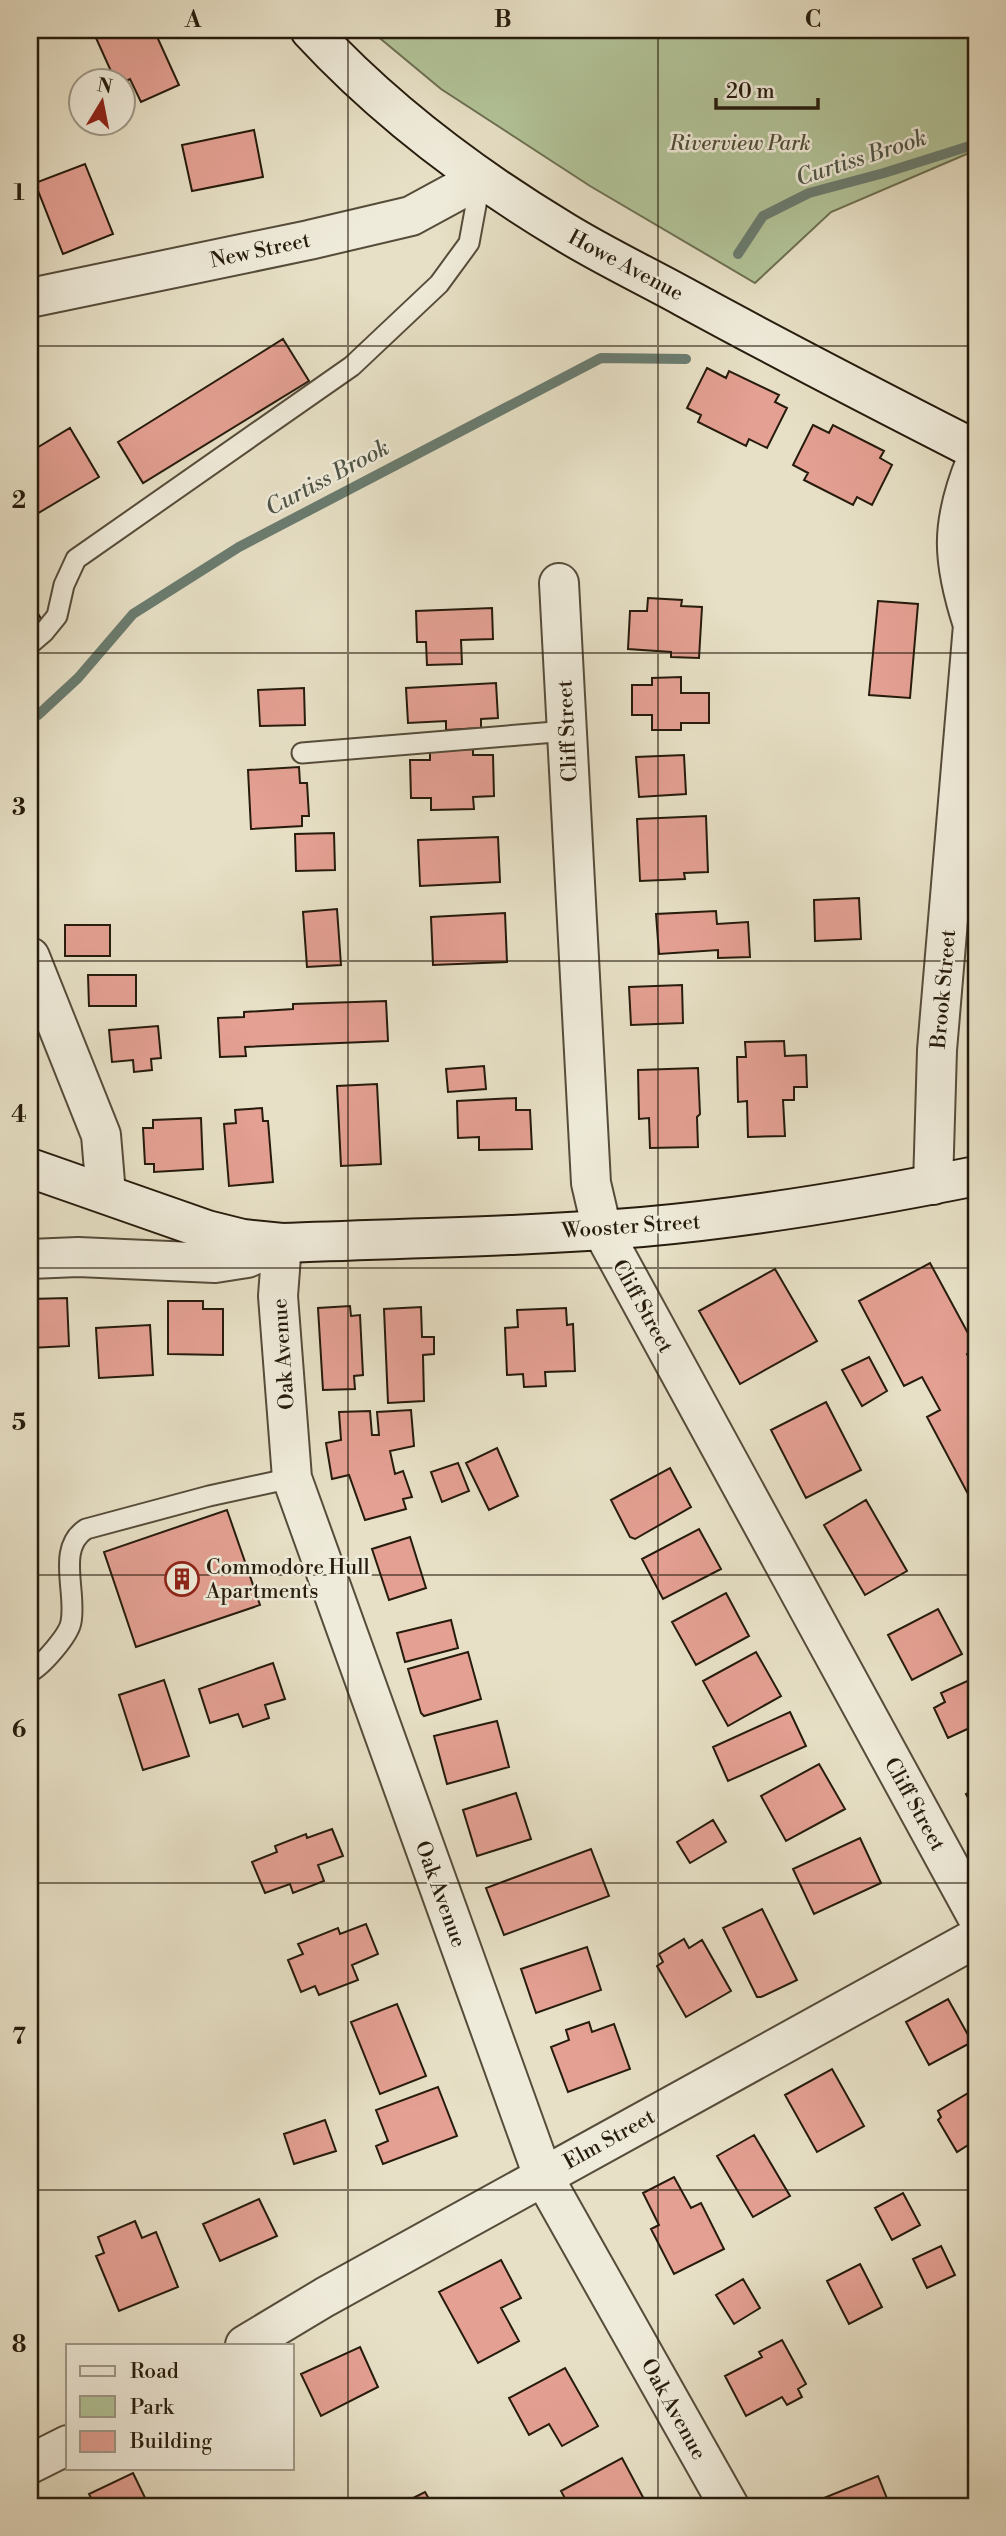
<svg xmlns="http://www.w3.org/2000/svg" width="1006" height="2536" font-family="'Libre Bodoni',serif">
<style>
.green{fill:#b2c398;stroke:#6c6f52;stroke-width:2}
.lines{fill:none;stroke-linecap:round;stroke-linejoin:round}
.stream{stroke:#6a7c70;stroke-width:10}
.building{fill:#e4a093;stroke:#261b0c;stroke-width:2}
.service-casing{stroke:#564c3a;stroke-width:23}
.minor-casing{stroke:#564c3a;stroke-width:42}
.tertiary-casing{stroke:#564c3a;stroke-width:42}
.secondary-casing{stroke:#261b0c;stroke-width:42}
.service{stroke:#efebda;stroke-width:19}
.minor{stroke:#efebda;stroke-width:38}
.tertiary{stroke:#efebda;stroke-width:38}
.secondary{stroke:#efebda;stroke-width:38}
.grid{fill:none;stroke:#261b0c;stroke-width:2;stroke-opacity:0.55}
.labels{text-anchor:middle;stroke-width:5;stroke-linejoin:round;paint-order:stroke}
.park-label{font-size:21px;font-style:italic;fill:#504d36;stroke:#efebda}
.street-label{font-size:21px;fill:#261b0c;stroke:#efebda}
.poi-label{font-size:21px;fill:#261b0c;stroke:#efebda;text-anchor:start}
.water-label{font-size:23px;font-style:italic;fill:#4e5446;stroke:#efebda}
.neatline{fill:none;stroke:#261b0c;stroke-width:2.5}
.grid-label{font-size:23px;text-anchor:middle;font-weight:bold;fill:#261b0c}
</style>
<rect width="100%" height="100%" fill="#e7e0c6"/>
<filter id="stains"><feTurbulence type="fractalNoise" baseFrequency=".00286" numOctaves="4"/><feColorMatrix values="0 0 0 0 .2 0 0 0 0 .09 0 0 0 0 .02 0 0 0 .5 -.17"/></filter>
<radialGradient id="worn" r=".72"><stop offset=".6" stop-color="#630" stop-opacity="0"/><stop offset="1" stop-color="#630" stop-opacity=".3"/></radialGradient>
<path class="green" d="M370 30H976V150L831 212 755 283 590 186 441 89Z"/>
<g class="lines">
<path class="stream" d="M738 254 763 216 809 193 884 173 976 144
M30 717 38 715 78 678 133 614 239 547 601 358 686 359"/>
</g>
<path class="building" d="M115 30H154L179 85 141 102 130 79 122 83V80H115L96 38Z
M254 130 263 177 192 191 182 145Z
M85 164 113 234 63 254 35 183Z
M283 339 309 381 143 483 118 442Z
M707 368 726 378 729 371 779 395 775 402 787 408 767 448 749 439 746 446 698 422 701 415 687 408Z
M813 425 829 433 833 425 884 451 880 458 892 465 872 505 857 497 853 505 804 480 808 473 793 465Z
M70 428 99 477 30 518V452Z
M648 598 682 600 681 606 702 607 699 658 671 657V652L628 649 630 611H647Z
M30 600 44 624 30 632Z
M878 601 918 604 910 698 869 695Z
M492 608 493 639 461 640 462 664 427 665 426 642H417L416 611Z
M681 677V693H709V723H681V730H652V715H632V685H652V678Z
M496 683 498 718 481 719V728L446 730V721L408 723 406 688Z
M304 688 305 725 260 726 258 690Z
M473 749V755H493L494 796 473 797 474 809 431 810V798H411L410 760H430V750Z
M684 755 686 794 639 797 636 757Z
M299 767 300 783H307L309 816H302V826L251 829 248 770Z
M706 816 708 872 684 873 685 879 640 881 637 819Z
M334 833 335 870 296 871 295 834Z
M498 837 500 882 420 886 418 840Z
M859 898 861 939 815 941 814 900Z
M337 909 341 965 307 967 303 912Z
M716 911 717 924 748 922 750 957 718 958V950L659 954 656 914Z
M505 913 507 962 433 965 431 917Z
M65 925H110V956H65Z
M88 975H136V1006H89Z
M682 985 683 1023 631 1025 629 987Z
M386 1001 388 1041 245 1047 246 1056 220 1057 218 1018 244 1017V1012L293 1009V1004Z
M158 1026 161 1058 151 1059 152 1070 134 1072 133 1060 112 1062 109 1030Z
M784 1041 785 1056 806 1055 807 1087H794V1100H783L785 1136 748 1137 747 1101 738 1102 737 1057H746L745 1042Z
M484 1066 486 1089 448 1092 446 1069Z
M698 1068 700 1114 697 1117 698 1147 650 1148 649 1118 639 1119 638 1070Z
M377 1084 381 1164 341 1166 337 1086Z
M516 1098V1110H530L532 1149 479 1150V1137L458 1138 457 1101Z
M262 1108 263 1121H268L273 1182 229 1186 224 1124 236 1123 235 1110Z
M201 1118 203 1169 154 1172V1164H145L143 1128H153V1120Z
M930 1263 976 1348 967 1354 976 1371V1509L927 1417 940 1410 922 1377 904 1386 859 1301Z
M775 1269 817 1341 740 1384 699 1311Z
M67 1298 69 1346 30 1348V1299Z
M168 1301H203V1309H223V1355L168 1354Z
M350 1306 351 1316 360 1315 363 1375 354 1376 355 1389 323 1390 318 1308Z
M421 1307 422 1337H434V1354L423 1355 424 1401 388 1403 384 1309Z
M566 1308 567 1325 573 1324 575 1371 545 1372 546 1386 524 1387 523 1374 507 1375 505 1328 518 1327 517 1310Z
M150 1325 153 1375 99 1378 96 1328Z
M869 1357 887 1391 862 1406 842 1370Z
M826 1402 861 1470 806 1498 771 1430Z
M411 1410 414 1446 390 1451 395 1474 403 1471 412 1497 403 1499 406 1509 365 1520 349 1475 332 1479 326 1443 341 1440 339 1412 370 1411 372 1435H379L377 1412Z
M497 1448 518 1496 489 1510 466 1463Z
M458 1463 469 1491 442 1502 431 1472Z
M670 1468 691 1507 635 1539 630 1537 611 1500Z
M866 1500 907 1571 865 1595 824 1525Z
M227 1510 260 1605 136 1647 104 1552Z
M699 1529 721 1569 663 1599 642 1559Z
M410 1537 426 1588 389 1600 372 1549Z
M726 1593 749 1636 696 1665 672 1622Z
M938 1609 962 1654 912 1680 888 1635Z
M451 1620 458 1648 405 1662 397 1633Z
M468 1652 481 1699 424 1716 421 1713 408 1669Z
M756 1652 781 1696 728 1726 703 1681Z
M273 1663 285 1699 265 1705 269 1718 243 1727 238 1714 210 1723 199 1689Z
M976 1677V1725L948 1738 934 1708 945 1702 941 1693Z
M164 1680 189 1756 143 1770 119 1695Z
M790 1712 806 1746 728 1781 713 1747Z
M497 1721 509 1767 447 1784 434 1736Z
M819 1764 845 1809 786 1841 761 1796Z
M976 1788V1812L966 1794Z
M516 1793 531 1839 477 1856 463 1810Z
M713 1820 726 1842 690 1863 677 1842Z
M332 1829 343 1856 318 1865 324 1881 293 1893 290 1884 265 1893 252 1862 277 1852 275 1846 306 1834 307 1838Z
M860 1838 881 1883 814 1914 793 1869Z
M591 1849 609 1896 504 1935 486 1888Z
M762 1909 797 1980 761 1997H757L723 1928Z
M366 1924 378 1954 352 1965 358 1980 319 1995 315 1986 301 1992 288 1960 303 1954 298 1944 338 1928 340 1934Z
M684 1939 689 1948 702 1940 731 1991 686 2017 657 1966 663 1962 659 1954Z
M587 1947 601 1990 536 2013 521 1969Z
M948 1999 972 2042 929 2065 906 2022Z
M397 2004 426 2076 380 2094 351 2022Z
M589 2022 592 2032 614 2024 630 2069 568 2092 551 2047 569 2040 566 2030Z
M832 2069 864 2126 817 2152 785 2095Z
M438 2087 457 2136 383 2164 376 2146 388 2141 376 2110Z
M975 2089 976 2140 957 2152 938 2120 941 2117 938 2111Z
M325 2120 336 2151 294 2164 284 2134Z
M754 2135 790 2196 753 2217 717 2156Z
M30 2160 36 2162 30 2186Z
M674 2177 691 2208 701 2203 724 2249 674 2274 651 2229 659 2225 643 2193Z
M903 2193 920 2225 892 2240 875 2208Z
M259 2199 277 2236 220 2261 203 2224Z
M135 2221 142 2238 156 2232 178 2287 119 2311 96 2256 104 2253 98 2237Z
M941 2246 955 2275 927 2288 913 2259Z
M501 2260 521 2298 501 2308 519 2341 478 2363 439 2292Z
M860 2264 882 2307 849 2324 827 2281Z
M743 2279 760 2308 734 2324 716 2295Z
M782 2340 806 2384 798 2389 802 2397 787 2405 782 2397 746 2416 725 2376 762 2357 759 2352Z
M360 2347 378 2387 321 2416 301 2374Z
M565 2368 598 2426 562 2446 549 2424 529 2435 509 2398Z
M622 2458 645 2501 634 2506H569L561 2491Z
M133 2473 149 2506H95L89 2494Z
M878 2476 890 2506H816L814 2502Z
M425 2492 433 2506H397Z"/>
<g class="lines">
<g class="service-casing">
<path id="service" d="M30 644 44 632 57 616 64 585 76 559 352 366 439 284 469 243 481 178
M302 753 567 731
M30 1672C42 1666 69 1635 71 1622 77 1592 56 1548 86 1529L209 1496 292 1478"/>
</g>
<g class="minor-casing">
<path id="minor" d="M30 298 309 240 411 216 481 178
M559 583 591 1183 602 1230 976 1915
M973 625C952 560 950 525 976 461
M30 957 101 1135 106 1194
M933 1185 937 1050 973 625 976 618
M30 1259 78 1257 215 1263 247 1258 282 1243
M245 2345 325 2297 976 1938
M30 2464 68 2445"/>
</g>
<g class="tertiary-casing">
<path id="tertiary" d="M282 1243 278 1296 292 1478 543 2176 729 2506"/>
</g>
<g class="secondary-casing">
<path id="secondary" d="M310 30C384 110 470 175 563 231 602 255 644 275 684 297 781 350 878 400 976 450
M30 1168 207 1230 243 1239 282 1243C402 1238 522 1237 642 1227 754 1217 866 1198 976 1176"/>
</g>
<use href="#service" class="service"/>
<use href="#minor" class="minor"/>
<use href="#tertiary" class="tertiary"/>
<use href="#secondary" class="secondary"/>
</g>
<path class="grid" d="M348 30V2506M658 30V2506M30 346H976M30 653H976M30 961H976M30 1268H976M30 1575H976M30 1883H976M30 2190H976"/>
<defs>
<g id="building-ring" transform="scale(1.75)"><circle r="9.5" fill="#efebda" stroke="#8f2418" stroke-width="1.5"/><path d="M-4-6H4V6H1V3H-1V6H-4ZM-2.5-4.3h1.7v1.8h-1.7ZM.8-4.3h1.7v1.8H.8ZM-2.5-1h1.7V.8h-1.7ZM.8-1h1.7V.8H.8Z" fill="#8f2418"/></g>
</defs>
<g fill-rule="evenodd">
<use href="#building-ring" x="182" y="1579"/>
</g>
<g class="labels">
<g class="park-label">
<text x="740" y="150">Riverview Park</text>
</g>
<g class="street-label">
<text transform="translate(260 250) rotate(-12)" y="7">New Street</text>
<text transform="translate(626 265) rotate(28)" y="7">Howe Avenue</text>
<text transform="translate(567 731) rotate(-93)" y="7">Cliff Street</text>
<text transform="translate(943 989) rotate(-85)" y="7">Brook Street</text>
<text transform="translate(631 1226) rotate(-4)" y="7">Wooster Street</text>
<text transform="translate(643 1306) rotate(61)" y="7">Cliff Street</text>
<text transform="translate(283 1354) rotate(-94)" y="7">Oak Avenue</text>
<text transform="translate(915 1804) rotate(61)" y="7">Cliff Street</text>
<text transform="translate(441 1894) rotate(70)" y="7">Oak Avenue</text>
<text transform="translate(609 2139) rotate(-29)" y="7">Elm Street</text>
<text transform="translate(674 2409) rotate(61)" y="7">Oak Avenue</text>
</g>
<g class="poi-label">
<text x="206" y="1574">Commodore Hull<tspan x="206" dy="24">Apartments</tspan></text>
</g>
<g class="water-label">
<text transform="translate(861 157) rotate(-18)" y="8">Curtiss Brook</text>
<text transform="translate(327 477) rotate(-28)" y="8">Curtiss Brook</text>
</g>
</g>
<rect width="1006" height="2536" fill="none" stroke="#e7e0c6" stroke-width="77"/>
<rect x="66" y="2344" width="228" height="126" fill="#efebda" stroke="#9f9888" stroke-width="2"/>
<rect x="80" y="2366" width="35" height="10" fill="#efebda" stroke="#9f9888" stroke-width="2"/>
<text x="130" y="2378" font-size="21" fill="#261b0c">Road</text>
<rect x="80" y="2396" width="35" height="21" fill="#b2c398" stroke="#9f9888" stroke-width="2"/>
<text x="130" y="2414" font-size="21" fill="#261b0c">Park</text>
<rect x="80" y="2431" width="35" height="21" fill="#e4a093" stroke="#9f9888" stroke-width="2"/>
<text x="130" y="2448" font-size="21" fill="#261b0c">Building</text>
<g transform="translate(102 102) rotate(10)"><circle r="33" fill="#efebda" stroke="#9f9888" stroke-width="2"/>
<path d="M0-5L12 26L0 18L-12 26Z" fill="#8f2418"/>
<text y="-10" font-size="19" font-weight="bold" text-anchor="middle" fill="#261b0c">N</text>
</g>
<path d="M716 98v10h102v-10" fill="none" stroke="#261b0c" stroke-width="3.5"/>
<text x="726" y="98" font-size="21" fill="#261b0c" stroke="#efebda" stroke-width="5" paint-order="stroke">20 m</text>
<rect x="38" y="38" width="930" height="2460" class="neatline"/>
<g class="grid-label">
<text x="193" y="27">A</text>
<text x="503" y="27">B</text>
<text x="813" y="27">C</text>
<text x="19" y="200">1</text>
<text x="19" y="508">2</text>
<text x="19" y="815">3</text>
<text x="19" y="1122">4</text>
<text x="19" y="1430">5</text>
<text x="19" y="1737">6</text>
<text x="19" y="2044">7</text>
<text x="19" y="2352">8</text>
</g>
<rect width="100%" height="100%" filter="url(#stains)"/>
<rect width="100%" height="100%" fill="url(#worn)"/>
</svg>
